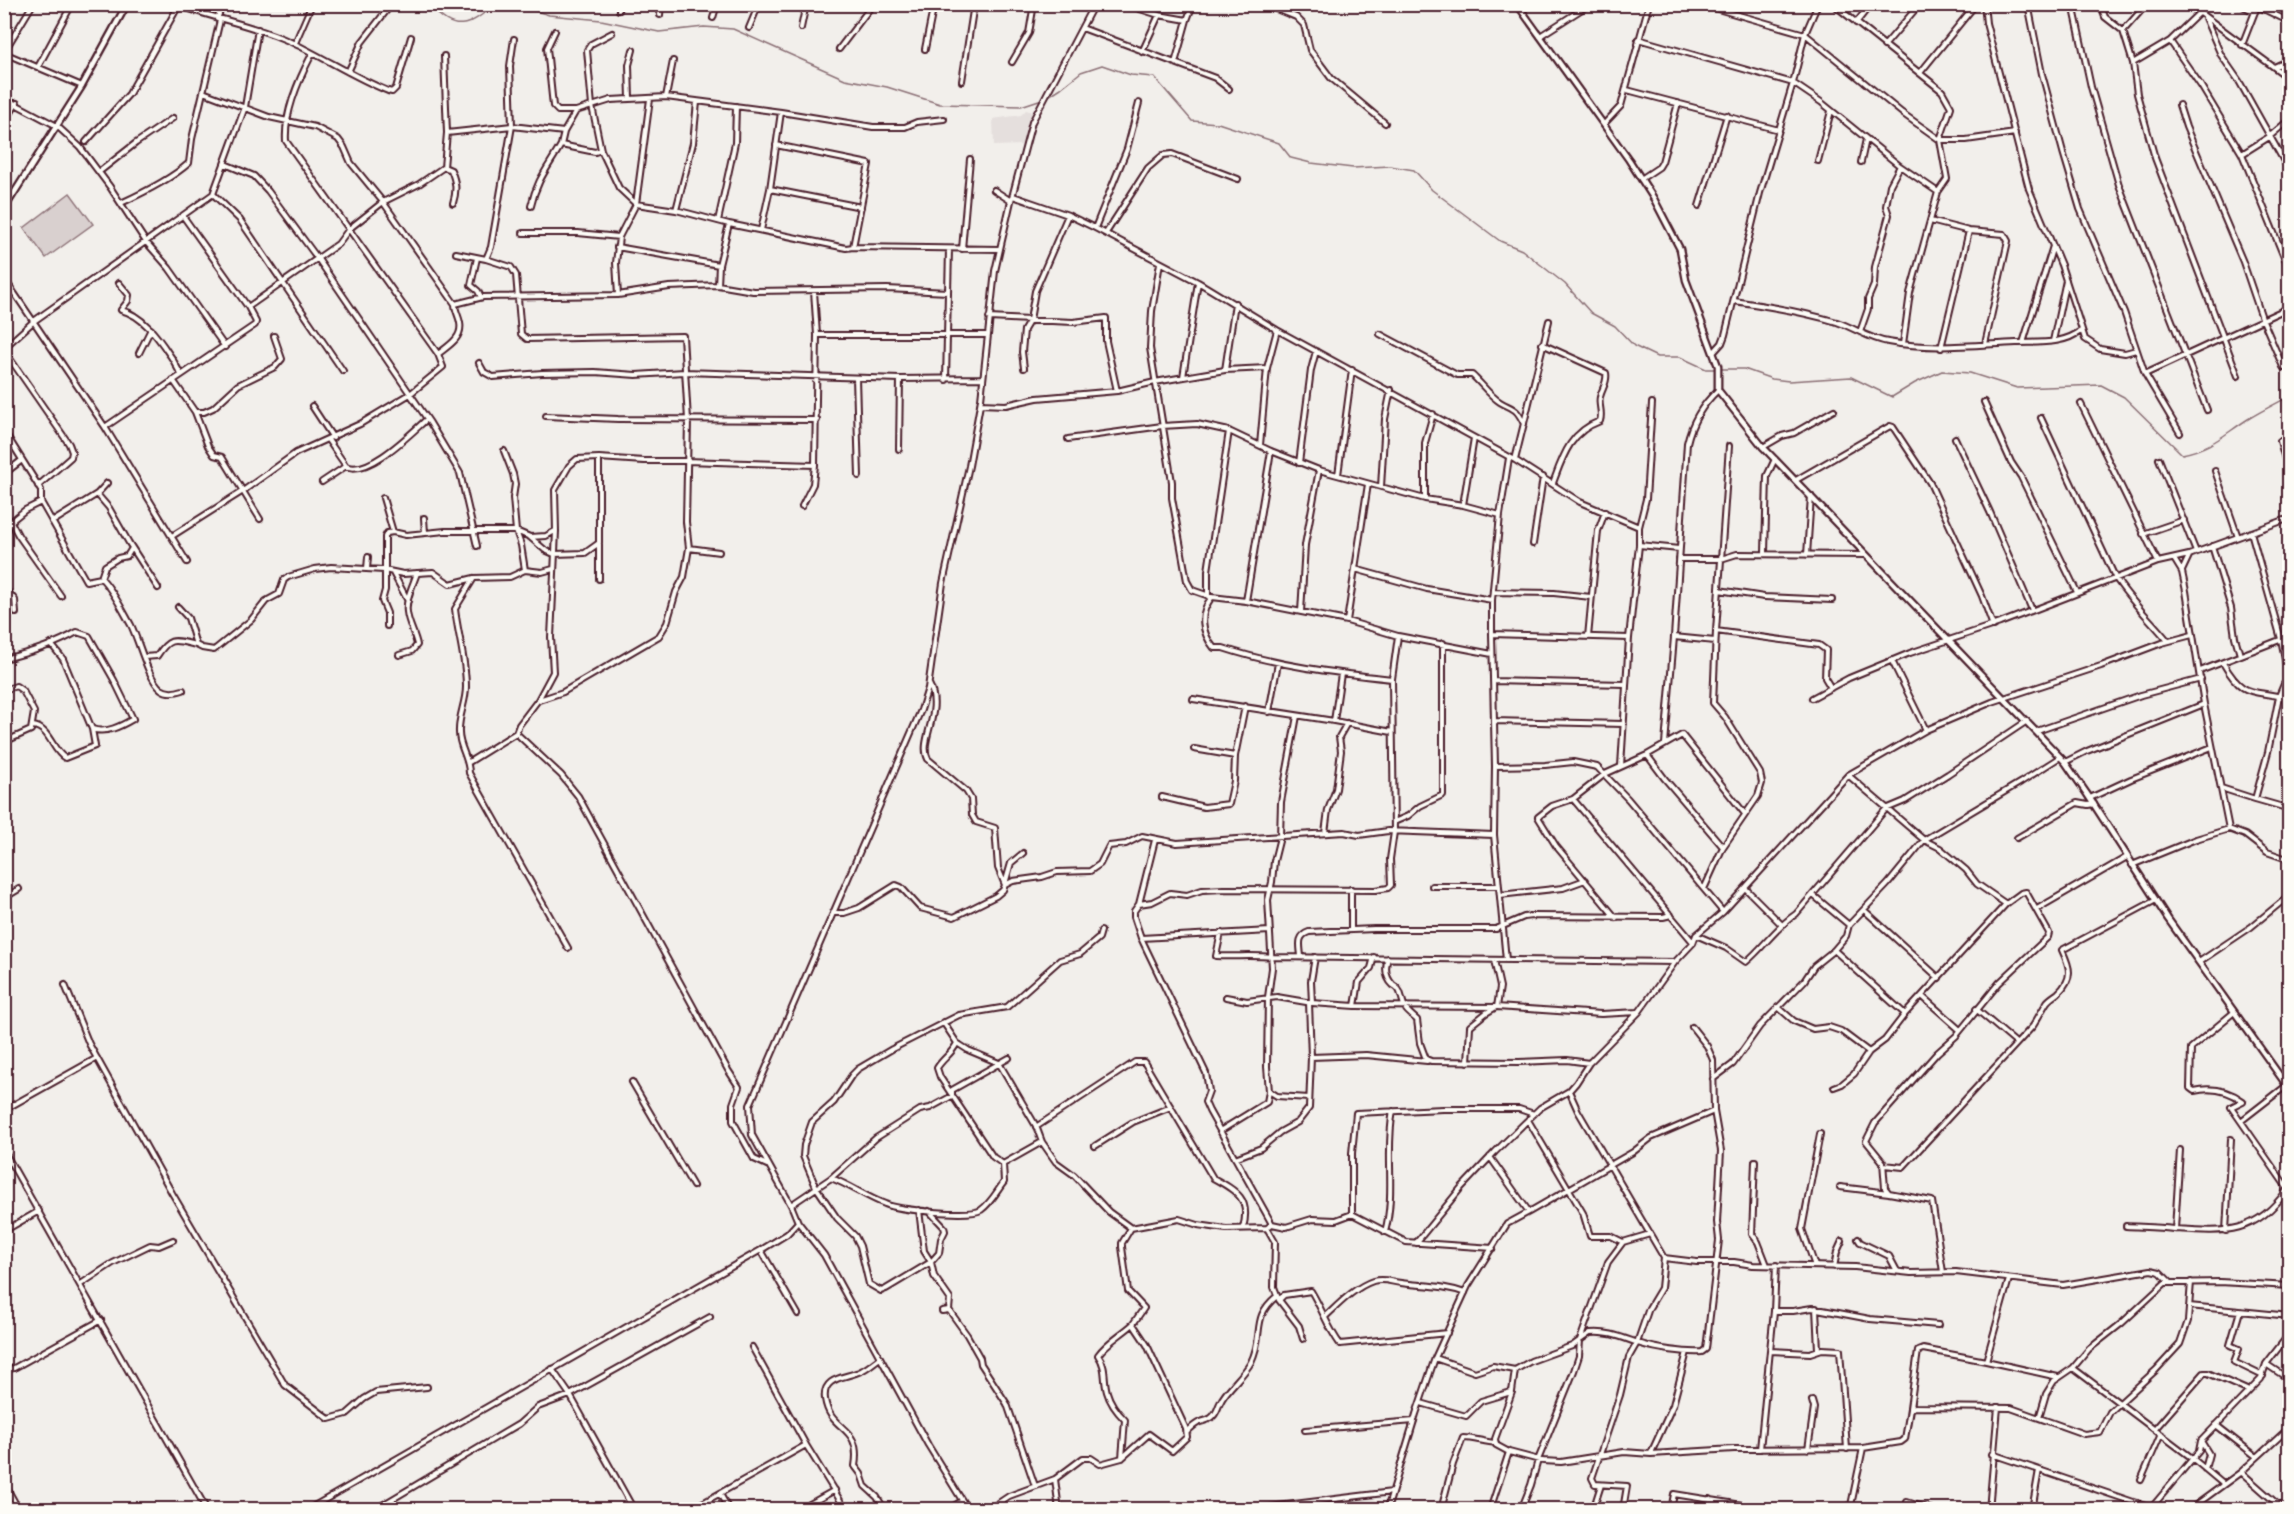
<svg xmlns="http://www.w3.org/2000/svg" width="2294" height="1514" font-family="Mynerve,sans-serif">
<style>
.built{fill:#e5dfdd}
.green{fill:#d9d0cf;stroke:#92787d;stroke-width:1.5}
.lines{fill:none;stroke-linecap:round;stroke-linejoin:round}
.stream{stroke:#8b6f75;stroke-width:1.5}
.minor-casing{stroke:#4a1f2b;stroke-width:8}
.tertiary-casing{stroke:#4a1f2b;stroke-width:9}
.minor{stroke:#fdfcf7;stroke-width:4}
.tertiary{stroke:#fdfcf7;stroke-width:4.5}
</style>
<rect width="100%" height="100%" fill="#f2efeb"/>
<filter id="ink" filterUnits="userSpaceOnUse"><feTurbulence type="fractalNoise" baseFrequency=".0167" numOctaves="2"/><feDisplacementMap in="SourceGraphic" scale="12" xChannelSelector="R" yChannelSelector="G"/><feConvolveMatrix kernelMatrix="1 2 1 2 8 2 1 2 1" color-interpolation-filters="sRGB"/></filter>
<g filter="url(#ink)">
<path class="built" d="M1026 110 1033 112 1022 145 994 146 993 119 1021 115Z"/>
<path class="green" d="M70 193 93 224 46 258 24 228Z"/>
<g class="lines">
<path class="stream" d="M428 4C456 35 467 27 496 4
M513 4 549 15 601 20 659 32 704 27 733 29 845 79 887 87 940 104 1021 106 1042 99
M1047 97 1061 88 1081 72 1102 65 1131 75 1154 77 1192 121 1218 123 1279 143 1291 158 1311 163 1353 168 1390 166 1414 170 1432 190 1500 241 1522 250 1565 284 1591 313 1615 326 1634 346 1657 357H1680L1706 369H1744L1772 379 1789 381 1851 377 1892 397 1915 383 1942 371 1970 373 2017 388 2101 385 2124 397 2182 454C2212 448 2223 435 2248 419 2261 411 2275 404 2290 396"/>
<g class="minor-casing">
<path id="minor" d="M175 4C214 19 255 25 293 43 325 58 355 78 388 91L392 92 396 88 411 37
M1124 4 1159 15 1187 20 1193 4
M1264 4 1296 17 1304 25 1310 50 1331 78 1385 123
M1700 4 1805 34 1902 113 1940 140H1966L2015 133
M1833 4 1942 91 1951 107 1940 140 1947 179 1938 192 1910 293 1903 344
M1984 4 1986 23 2029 189 2061 265 2085 339 2100 349 2125 353 2136 350
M2028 4 2042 74 2063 152 2080 209 2124 312 2145 374 2180 433
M2073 4 2091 87 2119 185 2207 410
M2100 4 2105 17 2123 31 2133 63 2137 94 2155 158 2238 376
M2188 4 2290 79
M2238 4 2255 12
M2257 6 2290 22
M619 10 620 4
M660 15 661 4
M713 18 717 4
M2205 18 2221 55 2239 81 2290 172
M217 19 223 4
M1856 23 1871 4
M749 28 759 4
M801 28 806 4
M1082 28 1215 78 1229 89
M555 31 547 48 553 106 558 111H576
M2123 31 2147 4
M1540 36 1590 4
M1638 39 1793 83 1821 102 1900 166 1938 192
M2170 41 2201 86 2242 154 2290 272
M295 43 312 4
M2242 45 2258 4
M1884 46 1920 4
M839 49 873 4
M925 49 934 4
M4 52 33 4
M1142 52 1159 15
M4 53 82 86
M444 56 447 133 444 167
M1012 62 1029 33 1034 4
M1175 63 1187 20
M2133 63 2170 41 2199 13
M38 67 72 4
M2274 67 2290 60
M348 72 362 42 387 10 389 4
M1920 73 1976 4
M962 81 974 4
M1627 90 1779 130
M203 92 269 117 315 127 338 139 344 147 351 163 383 202 455 304C455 311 459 316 460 323 463 338 448 346 438 354
M666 97 673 61
M4 98 57 126 80 147 110 187 146 242 169 268 225 347
M630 99 629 65 633 50
M2179 105 2186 127 2243 262 2262 318 2283 367
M4 123 17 103
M1604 124 1621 106 1649 4
M564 132 561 145 595 152 601 150 592 106 587 50 591 44 612 33
M447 133 512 126 564 132 576 111 611 100 666 97 781 112 873 127H905L917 122 944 119
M86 142 129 94 179 5
M601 150 619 188 636 204 676 210 729 224 846 248 853 247 869 164 776 145
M2242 154 2269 137 2290 119
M1818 161 1831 111
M1861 162 1866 139
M225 164 254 176 268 191 318 259 430 423 460 473 477 546
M444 167 451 170C456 182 457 190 453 203
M99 172 136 143 173 118
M1641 179 1659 167 1662 162 1678 103
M770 189 861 207
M994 190 1011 201
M213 194 240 220 343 371
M1013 196 1068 215 1095 228 1198 282 1277 330 1515 460 1580 502 1639 527
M121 203C143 193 172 178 189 163L192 139 220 20
M531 206C537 179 548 168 561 145
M1699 206 1727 115
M676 210 693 143 697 102
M718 221 735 143 736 106
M1930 221 1969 231 2004 234 2008 241 1985 344
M1095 228 1127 149 1139 103
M761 230 770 189 781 112
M523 233H578L619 237
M1106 233 1148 168 1163 155 1172 154 1238 179
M617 247 719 265
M853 247 1000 249
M962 249 970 159
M456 253 486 259 511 267 516 275 521 334 527 339 683 336 688 420 686 522 689 548 684 577 676 592 667 623 659 636 563 692 539 700
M477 258 471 285 478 291 481 297
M486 259 491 247 512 126 510 66 514 39
M1160 263 1152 311 1150 348 1172 482V498L1187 581 1192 590 1212 597 1246 601 1347 621 1398 636 1492 654
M4 278 105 427 187 562
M119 283 129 295 128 301 121 310C142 315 158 337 169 354 174 360 176 367 181 374
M718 285 719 265 729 224
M618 295 616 263 619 237 636 204 650 99
M1734 301C1768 306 1804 312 1837 322 1855 328 1869 339 1888 342 1931 350 1973 345 2016 343 2039 342 2063 345 2082 330
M455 304 483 297 618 295 669 287 718 285 753 291 887 289 948 292
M248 307 338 244 349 229 383 202 419 184 444 167
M989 318 1073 322 1106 318V341L1117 391
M1860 332 1868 309V299L1874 285 1875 267 1889 215 1886 206 1890 185 1900 166
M1380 334 1457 375H1472C1481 383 1490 396 1500 402 1514 410 1516 407 1524 424
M817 335H987
M2053 341 2066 280
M2023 343 2053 246
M1542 344 1606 373C1608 382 1602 388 1600 397 1598 405 1603 412 1600 421 1570 432 1563 456 1553 483
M4 348 34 321 213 194 245 107 258 29
M1941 348 1969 231
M4 350 69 444 72 452 71 457 38 486
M139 353 151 329
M1713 353 1722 343 1725 335 1760 193 1793 83 1805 34 1818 4
M479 363 484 372 493 377 542 373 595 372 636 375 684 372 900 379 983 378
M1024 368 1022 352 1024 330 1030 320 1035 291 1068 215
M1225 370 1235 303
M2145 374 2290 307
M1183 377 1198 282
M856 378 859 476
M173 380 195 412 208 446 214 455 222 457 260 519
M946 380 949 249
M1984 402 2011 462 2021 477 2077 592
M980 404 1006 405 1037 398 1117 391 1155 382 1225 370 1267 368
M2081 404 2158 562
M312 406 333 438
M195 412H204L213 408 238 385 275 367 282 359 274 336
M546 416 618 419 817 420
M2041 418 2115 577C2130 601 2150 619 2168 641
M105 427 255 325 256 322 248 307 183 216
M4 431 41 490V502L86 581 101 578 105 566 118 558 127 556 132 548
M1955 438 1990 512 2032 610
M1068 439 1162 426 1197 424 1229 431 1271 451 1319 470 1425 499 1463 505 1500 515
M328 440 346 466C368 477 411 433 427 419
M2280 441 2290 478
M1260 445 1267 368 1277 330
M1763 447 1782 436 1794 433 1834 410
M899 449 900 379
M504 451 513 474 515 484 513 498 516 531 521 545 525 570
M2159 459 2196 552
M1515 460 1549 321
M1299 463 1311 370 1316 351
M2215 471 2238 537
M4 474 22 460
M1338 475 1352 370
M1796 480 1890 426 1893 427 1930 483 1982 596 1993 626
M322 482 346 466
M1381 487 1385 419 1391 390
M97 494 109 508 129 543 158 588
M383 498 393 532
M1425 499V443L1433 414
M1463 505 1474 438
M802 506 813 484 815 465 817 335 814 291
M424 518 425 533
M11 522 18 535 61 596
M52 522 97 494 107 483
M4 527 25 510 41 502
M2143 534 2184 520
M172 536 243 491 296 453 360 424 410 394 443 367 438 354 286 141C284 112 299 79 312 54
M531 538 545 550 554 554 585 553 599 543V458
M1533 544 1543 477
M1639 545 1679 549
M2212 546 2231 608 2235 637 2240 655
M689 548 719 552
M1765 553 1767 476 1775 459
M1807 555 1811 496
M1679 559H1721L1737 554 1866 555
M2174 559 2182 572 2186 591 2204 704 2229 829
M367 569 368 557
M1355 569 1427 589 1492 600
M2182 571 2189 556
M393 573 408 601
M101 578C113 590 123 611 131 625 139 641 148 679 161 689 168 694 176 692 183 690
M474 578 455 609C458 635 466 660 466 687 466 703 458 716 459 733 459 747 469 758 469 773L568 948
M599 579V544
M4 587 15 600 16 613
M1719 590 1764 597 1832 600
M1494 592 1554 593 1591 597
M1208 595V571L1229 431
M1212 597C1199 613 1201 632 1214 648H1223C1278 666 1335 673 1392 679
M1246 601 1271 451
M178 607 188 618 196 645 202 648 214 650 251 620 266 601 279 594 284 580 288 577 315 569 331 567 384 570 403 574 433 572 450 584 474 578 510 577 525 570 542 572 553 569
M1301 612 1305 545 1319 470
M1347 621 1368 484
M387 626V613L382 601 385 590V537L387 533 393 532 406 535 445 531H516L530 537 546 536 555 531
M1716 631 1819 645 1826 650 1825 678 1831 688
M1492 634 1629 638
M1588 637 1598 531 1605 512
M1674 637 1715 641
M399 655 412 651 417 645C415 634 408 623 407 612 405 600 413 585 417 573
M144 657 157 656C170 636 174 640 196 645
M4 659C29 653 55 645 77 632L89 636 114 680 133 719C121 726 106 734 92 729
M1892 661 1926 730
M2223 663C2245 701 2253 688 2290 699
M2200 671 2290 636
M1493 681 1625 684
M929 684C944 711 918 741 928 759L966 791 971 799 972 815 976 822 995 828 998 868 1005 885
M4 690 16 686 23 691 34 712 31 730 4 742
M1812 698 1849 678 1910 653 2000 623 2158 562 2189 555 2290 518
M1193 699 1334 721 1392 732
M1269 712 1278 663
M1334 721 1341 674
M1494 721 1623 724
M33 726C50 728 52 751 65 758L95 746 92 729 63 659 51 644
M2037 731 2141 695 2201 679
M1665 744 1674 637 1687 443C1692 421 1702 405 1718 390
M1194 749 1235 756
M1647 755 1665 779 1723 847
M469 762 516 733
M2065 762 2087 751 2204 704
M1495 766 1545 765 1573 762 1597 767 1628 799 1723 912
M1621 766 1629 638 1639 545V527L1646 499 1652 403
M1848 775 1924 840 1940 848 1966 870 1977 884 2006 904
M2221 788 2255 799 2268 752 2279 696 2284 684 2289 680 2281 639 2251 532
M1162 797 1204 807 1229 804 1234 781 1235 756 1245 706
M2090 798 2131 779 2212 747
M1573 799 1693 942
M2255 799 2290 809
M1394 822 1408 816 1420 806 1443 795V643
M1325 833 1328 810 1336 789 1341 751 1339 737 1347 723
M2017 838 2077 803 2088 805 2094 804
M2132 865 2196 839 2229 829 2245 835 2267 852 2290 860
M1005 884 1011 863 1023 853
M1432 886H1499
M1745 888 1781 924
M1704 889 1723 847 1758 796 1762 783 1760 773 1725 717 1713 703 1716 631 1729 446
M1500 895 1563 888 1585 880
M1813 895 1849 925
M4 898 19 889
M1139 904 1152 902 1170 893 1187 895 1202 890 1224 889 1376 890 1388 888 1391 885 1390 859 1394 832 1392 679 1398 636
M2037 909 2127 857
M1864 910 1939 978
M833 913H844L859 908 896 885 901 887 920 908 954 917 996 896 1003 890 1005 885 1013 881 1042 877 1057 872 1090 871 1100 864 1109 846 1126 844 1142 836 1177 843 1344 832 1359 835 1388 831 1494 835
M1616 918 1556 846 1538 817 1552 806 1573 799 1605 774 1647 755 1682 735 1745 814
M1351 930V889
M1221 933 1216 956C1235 957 1253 955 1272 957L1675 962
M1696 935 1726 948 1746 962C1764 947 1776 927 1796 914L1886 809 1905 801 1948 774 2027 721
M1141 938 1270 931
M1834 950 1905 1014
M1301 956C1300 945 1297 936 1309 932L1374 929H1496L1524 917 1532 916 1663 917 1671 915
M1388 958C1385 967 1385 977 1393 985 1397 988 1398 987 1400 992 1406 1010 1401 1006 1417 1020L1420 1043 1426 1059 1431 1061 1519 1062 1567 1060 1589 1063
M1494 960 1500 987 1497 1007
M1506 960 1494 835 1495 766 1492 634V600L1500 515 1509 458
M2199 962 2251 927 2290 895
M65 985 89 1044 172 1193 285 1385 329 1419 347 1414 364 1399 376 1392 427 1387
M1226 997 1247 1001 1277 997 1312 1003 1355 1006 1497 1007 1601 1014 1638 1012
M1923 997 1960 1030
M1309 1003 1311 1057 1366 1055 1427 1061
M1312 1003 1311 981 1315 957
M1355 1006 1359 982 1371 968 1374 957
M1778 1007 1794 1021 1813 1029 1829 1027 1841 1031 1869 1052
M1976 1009 2016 1043
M2233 1013 2191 1048 2190 1088 2194 1091C2212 1087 2228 1090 2243 1101L2231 1107 2290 1192
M943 1022 957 1043 968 1050 999 1063 1036 1126 1042 1142 1056 1162 1074 1175 1109 1212 1131 1228
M1692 1027 1707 1046 1713 1060 1714 1111 1721 1151 1717 1222 1719 1240 1706 1349 1702 1352C1685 1353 1657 1349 1641 1344 1623 1338 1609 1331 1590 1333L1572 1346 1531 1361 1515 1370 1512 1392 1495 1439 1496 1445 1509 1452 1543 1461 1561 1462 1624 1452 1651 1454 1734 1449 1863 1448
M957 1043C952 1054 943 1058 937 1068L940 1077 993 1157 1003 1164
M1468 1062 1470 1026 1486 1013 1496 1007
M1713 1079 1733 1064 1760 1026 1804 981 1814 966 1834 950 1846 936 1849 925 1888 884 1924 840 2021 782 2060 757
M632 1082 693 1186
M1834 1087 1842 1084 1854 1074 1869 1052 1885 1040 1905 1014 2006 904 2021 893 2026 892 2049 933 2048 937 1999 983 1956 1036 1937 1053 1875 1123 1866 1141 1883 1162 1885 1188 1889 1193
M1269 1091 1277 1096 1309 1098
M1569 1091 1578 1111 1664 1258 1661 1288 1649 1308 1637 1343 1629 1357 1620 1395 1592 1478 1595 1484 1627 1486 1623 1510
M4 1110 97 1058
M1528 1120 1583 1213 1590 1236H1611L1623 1242
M2241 1121 2286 1086 2290 1080
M1036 1127 1135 1062H1144L1213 1178C1237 1191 1251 1199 1243 1228
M1220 1131 1267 1102 1269 1091 1267 1067 1268 997 1272 968 1268 900 1272 882 1274 861 1280 837 1281 802 1297 716
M1095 1146 1133 1122 1171 1107
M4 1151 207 1510
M1235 1158 1261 1148 1280 1132 1298 1122 1309 1108 1311 1057
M1755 1161 1752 1234 1758 1242 1767 1265
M767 1165 754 1159 733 1121V1104L739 1087 728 1070 578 796 561 775 516 733 519 725 538 700 553 672 551 637 556 531 555 490 569 466 577 459 599 458 644 461H686L815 465
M1884 1165 1903 1167 2033 1026C2038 1018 2042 1010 2047 1002 2050 998 2054 996 2058 993 2074 978 2070 967 2062 950L2156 900
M831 1178C850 1185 866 1197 885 1204 898 1210 970 1217 981 1210 991 1203 997 1191 1004 1182L1003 1164 1042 1142
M1840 1187 1889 1193 1932 1201 1943 1272
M791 1205 831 1178 876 1138 920 1110 930 1108 952 1096V1090L1009 1058
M919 1210 924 1251 931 1262 934 1276 950 1299 949 1310 967 1335 980 1358 981 1364 1007 1404 1035 1486
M929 1211 944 1227 945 1231 941 1239 939 1253 931 1262 886 1289 881 1291 869 1284 860 1246 855 1236 837 1218 816 1187 803 1156 804 1145 812 1122 834 1102 852 1075 858 1069 892 1049 959 1015 1007 1007 1060 960 1080 954 1099 938 1101 931
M1529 1212 1633 1152 1651 1138 1714 1111
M1352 1214V1153L1356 1113 1443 1109H1519L1534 1114
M798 1222 824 1255 928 1445 968 1510
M1272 1224 1286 1227 1312 1219 1336 1220 1352 1214 1406 1242 1493 1248
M2126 1226C2142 1227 2157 1227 2173 1229 2223 1232 2255 1236 2287 1190
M1267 1228 1275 1242 1274 1287 1279 1300 1299 1326 1303 1339
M2175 1229 2180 1150
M4 1231 39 1211
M2226 1231 2231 1139
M1385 1232C1396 1192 1385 1151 1393 1111
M1858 1239 1860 1242 1889 1256 1897 1271
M1416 1243 1461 1188 1495 1152 1540 1108 1569 1091 1576 1083 1589 1063 1639 1012 1675 962 1693 943 1696 935 1723 912 1848 775 1926 730 1992 702 2101 666 2162 643 2192 635
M761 1250 798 1314
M1664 1258 1697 1262H1734L1753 1265 1855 1267 1911 1273 1956 1272 2063 1285 2151 1270 2160 1272 2170 1282
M1776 1265 1774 1311H1793L1812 1308 1870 1319 1938 1325
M1815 1266 1802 1229 1820 1134
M1834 1267 1837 1252 1842 1241
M2009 1279 1986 1361 2058 1377
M81 1284 113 1263 150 1245 159 1246 173 1240
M1279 1300 1284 1295 1311 1291C1322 1309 1328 1328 1340 1344L1447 1333
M2189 1306 2290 1316
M1816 1308 1818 1350
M942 1311 949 1310
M2240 1311 2230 1345 2239 1349 2234 1362 2263 1376
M1325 1317C1339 1304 1355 1287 1373 1281 1384 1278 1391 1282 1401 1283 1423 1286 1444 1285 1465 1293
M1770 1351 1810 1353 1822 1349 1840 1350 1847 1449
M880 1358C874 1362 868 1368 861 1371 847 1378 822 1376 825 1399 830 1433 862 1424 855 1466L861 1474 865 1486 877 1497 885 1510
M1435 1358 1475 1372 1493 1366 1515 1370
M2266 1364 2290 1380
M4 1366 8 1369 14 1368 101 1320
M2073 1368 2192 1458 2223 1484
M552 1369 570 1395 634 1510
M1421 1403 1466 1416 1481 1401 1511 1392
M1910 1408 1918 1351 1923 1349 1986 1361
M2039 1418 2046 1394 2054 1381 2073 1368 2089 1349 2122 1323 2165 1283 2220 1282 2290 1286
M2216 1425 2257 1457
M2155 1429 2204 1373H2208L2249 1391
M1305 1430 1414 1421
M1187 1432C1190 1429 1194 1425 1198 1423 1202 1421 1207 1421 1211 1418 1217 1414 1217 1409 1220 1403 1225 1390 1244 1376 1251 1362 1265 1334 1250 1318 1277 1296
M806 1445 846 1510
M1760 1449 1774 1311
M1808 1449 1814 1408 1812 1401
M1651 1453 1673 1405 1687 1352
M1992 1454 2157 1510
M1122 1458 1125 1420C1117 1412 1110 1403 1107 1392 1103 1378 1107 1368 1098 1355 1107 1342 1121 1335 1133 1324
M2205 1469 2209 1454 2201 1441 2261 1379 2266 1364 2290 1333
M2241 1472 2284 1510
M1055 1479 1059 1510
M2141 1480 2161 1434
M4 1483 19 1510
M720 1494 729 1510
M1907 1502 1933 1510
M2152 1507 2199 1451 2201 1441
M307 1510 761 1250 787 1234 798 1222 791 1205 752 1135 750 1105 921 710 928 688 943 583 969 466 981 399 995 271 1011 201 1032 122 1094 4
M374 1510 519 1424 538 1407 570 1395 710 1317
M690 1510 806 1445 752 1347
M799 1510 835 1490
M947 1510 962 1501
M988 1510 1009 1496 1055 1479 1083 1458H1091L1100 1464 1122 1458 1149 1434 1172 1451 1187 1437 1186 1429 1147 1345 1133 1324 1144 1308 1128 1291 1122 1247V1243L1131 1228 1179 1219 1198 1225 1226 1229 1267 1228 1272 1224 1209 1111 1205 1102 1209 1091 1206 1073 1141 938 1134 917V911L1139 904 1155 840
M1245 1510 1392 1492
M1387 1510 1416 1414 1435 1358 1468 1286 1507 1224 1529 1212 1490 1157
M1441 1510 1453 1464 1463 1438C1473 1438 1484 1442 1496 1443
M1490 1510 1509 1452
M1521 1510 1531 1485 1538 1460 1574 1371 1579 1356 1580 1340 1608 1262 1623 1242 1650 1234
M1593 1510 1601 1485
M1671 1510 1674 1494 1773 1510
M1707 1510 1709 1499
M1850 1510 1863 1448 1901 1442 1905 1439 1910 1409 1914 1407 2011 1408 2084 1434 2100 1432 2110 1412 2156 1370 2180 1344 2188 1321 2191 1282
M1989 1510 1998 1407
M2032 1510 2039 1470
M2133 1510 2135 1503
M2189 1510 2241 1472 2290 1427
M2273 1510 2279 1505"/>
</g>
<g class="tertiary-casing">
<path id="tertiary" d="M1517 4 1629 160 1654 199 1680 249 1686 280 1718 366V390L1763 447 2065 762 2087 794 2168 919 2290 1090
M4 209 82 86 127 4"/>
</g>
<use href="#minor" class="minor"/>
<use href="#tertiary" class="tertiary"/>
</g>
</g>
<rect width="2294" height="1514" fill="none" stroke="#fdfcf7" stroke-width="24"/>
<rect x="12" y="12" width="2270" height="1490" fill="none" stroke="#4a1f2b" stroke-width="2" filter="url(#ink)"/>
</svg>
